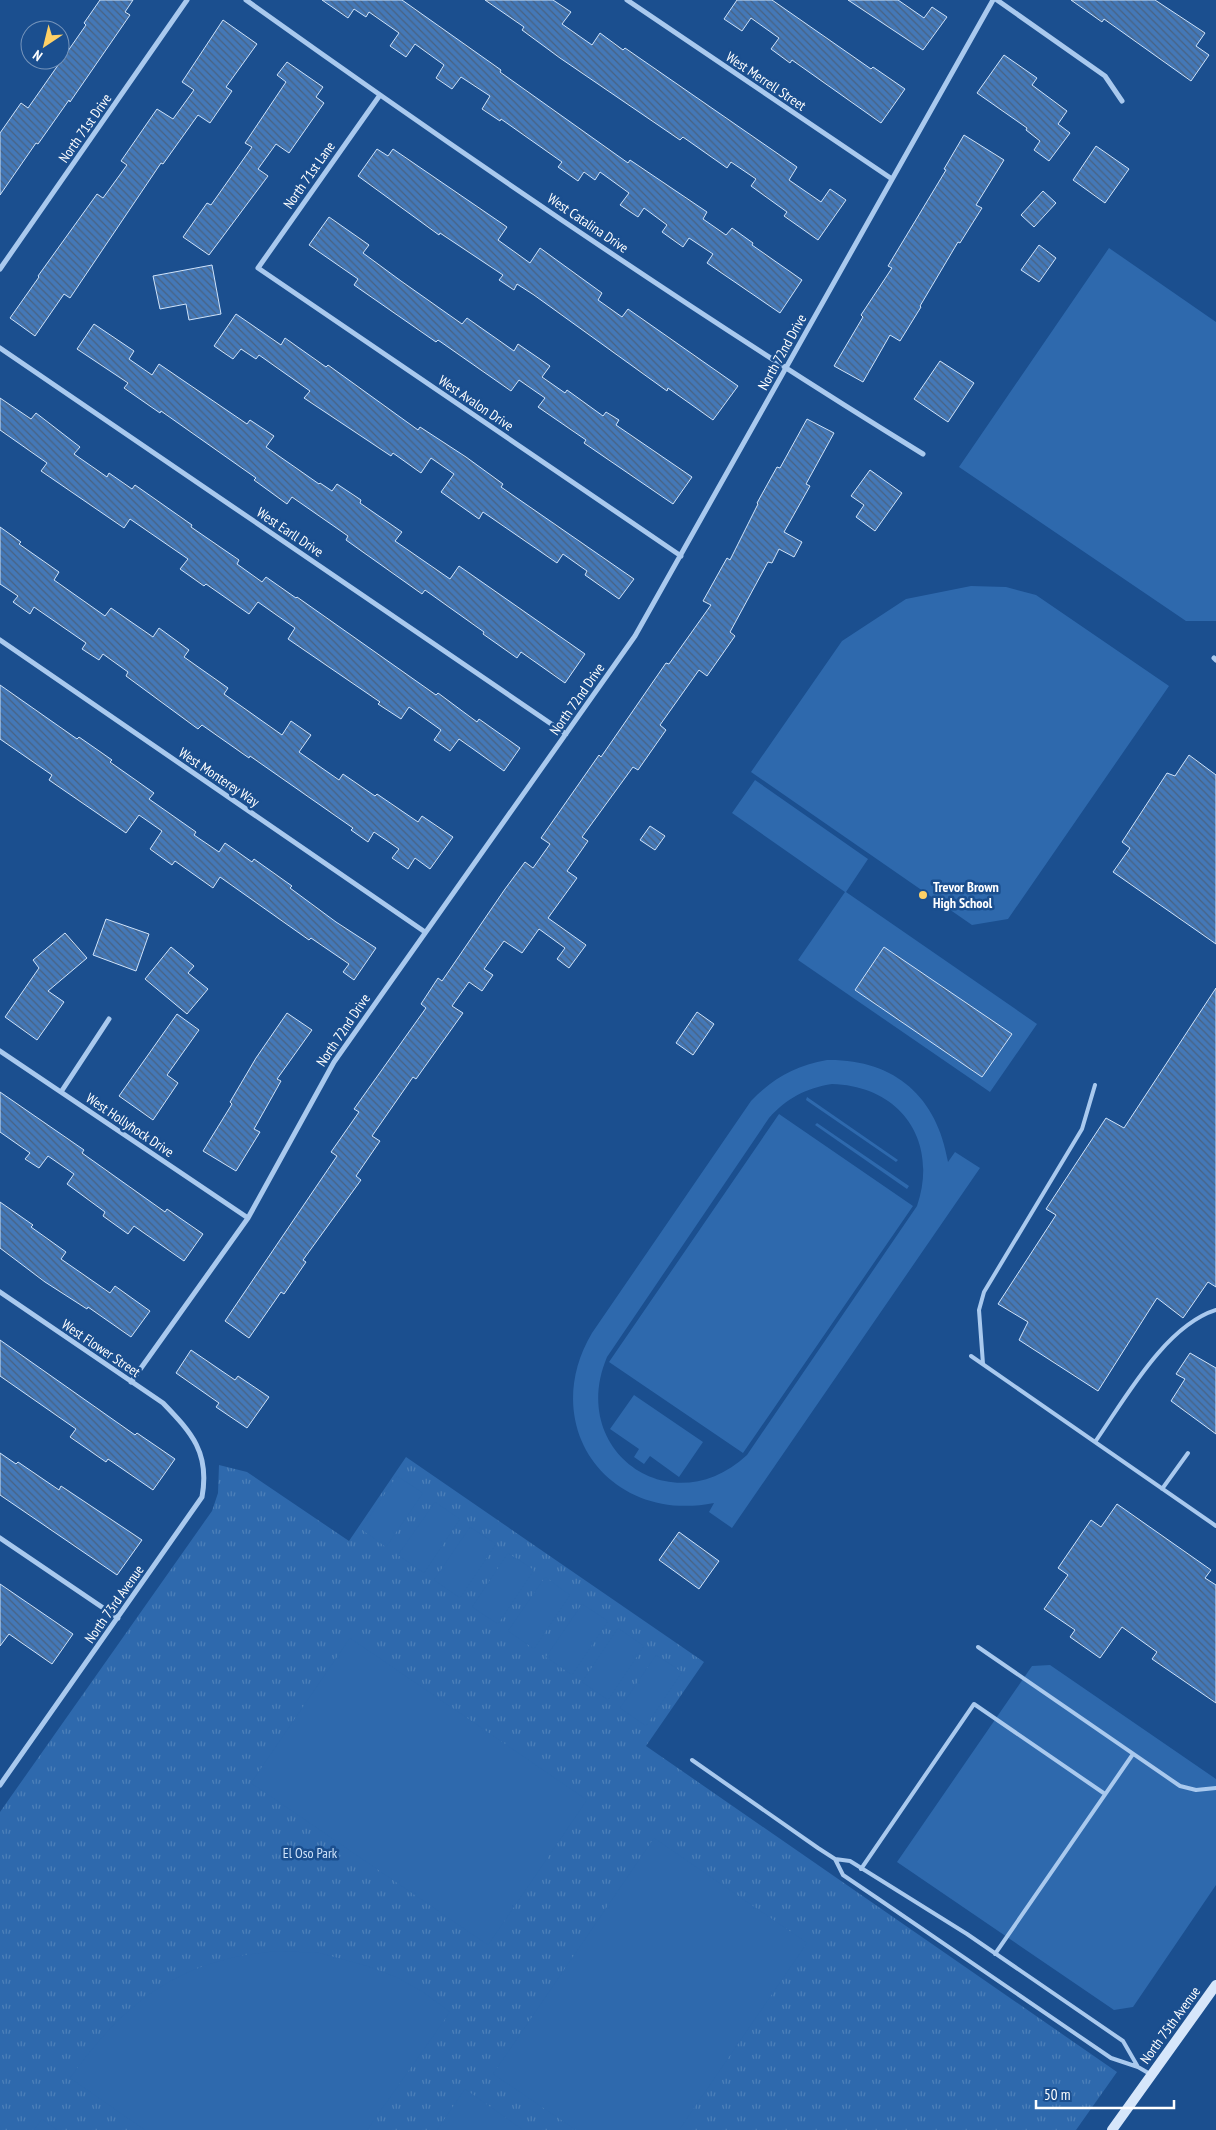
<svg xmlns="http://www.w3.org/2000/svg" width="1216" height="2130" font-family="'PT Sans Narrow',sans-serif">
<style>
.park{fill:url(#park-tufts)}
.pitch{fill:#2e69ad;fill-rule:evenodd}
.building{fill:url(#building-back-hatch);stroke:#cfe3fa}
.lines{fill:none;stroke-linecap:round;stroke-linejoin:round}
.service{stroke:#a9c9ee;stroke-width:4}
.minor{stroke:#a9c9ee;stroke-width:5}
.secondary{stroke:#d6e6fa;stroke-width:10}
.poi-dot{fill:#ffd166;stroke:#1b4f8f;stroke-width:2}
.labels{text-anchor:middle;stroke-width:5;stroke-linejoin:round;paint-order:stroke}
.street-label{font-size:14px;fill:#fff;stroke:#1b4f8f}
.poi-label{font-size:14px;font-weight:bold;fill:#fff;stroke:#1b4f8f;text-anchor:start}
.park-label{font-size:14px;fill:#cfe3fa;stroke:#1b4f8f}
</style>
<defs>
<pattern id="park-tufts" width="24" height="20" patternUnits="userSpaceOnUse" patternTransform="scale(1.25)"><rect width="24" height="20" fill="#2e69ad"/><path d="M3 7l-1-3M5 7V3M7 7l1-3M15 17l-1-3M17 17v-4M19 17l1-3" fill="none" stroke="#4d80b9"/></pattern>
<pattern id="building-back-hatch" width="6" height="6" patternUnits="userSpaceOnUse" patternTransform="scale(1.25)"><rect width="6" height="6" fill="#4478b7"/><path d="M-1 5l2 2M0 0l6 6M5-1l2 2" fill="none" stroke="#486282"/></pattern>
</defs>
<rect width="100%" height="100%" fill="#1b4f8f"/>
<path class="park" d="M406 1457 704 1662 646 1746 1117 2072 1076 2130H0V1812L212 1511 218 1493 219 1465 247 1472 349 1541Z"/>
<path class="pitch" d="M1109 248 1216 322V621H1186L959 467Z
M971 586 1006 587 1036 595 1169 686 1008 919 972 925 751 772 842 641 906 599Z
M755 780 868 859 846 892 1037 1024 990 1092 798 960 845 892 732 813Z
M827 1060C894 1059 937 1096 948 1162L955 1152 980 1168 732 1528 709 1512 714 1503C609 1524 537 1426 592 1333L751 1101C773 1078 795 1066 827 1060ZM832 1084C901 1086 939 1141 917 1206L747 1455C672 1525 567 1452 607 1357L769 1118C787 1098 806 1088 832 1084Z
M807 1097 898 1160 896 1162 806 1100Z
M779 1114 913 1206 743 1453 609 1362Z
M817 1123 909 1186 907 1189 815 1125Z
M634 1395 703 1442 679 1477 650 1456 644 1464 634 1457 639 1449 610 1429Z
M397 1476 423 1493 386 1547 361 1529Z
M435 1502 460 1519 424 1573 398 1555Z
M470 1527 496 1544 460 1598 434 1580Z
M508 1553 534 1570 498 1624 472 1607Z
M545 1577 570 1595 534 1649 508 1631Z
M582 1604 608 1621 572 1675 546 1657Z
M618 1628 644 1646 608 1700 582 1682Z
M350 1638 587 1800 488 1945 251 1783Z
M656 1655 682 1672 646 1726 620 1708Z
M1050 1665 1216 1779V1885L1133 2007 1114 2010 897 1862 1032 1666Z
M654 1838 807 1943 679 2130H576L493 2074Z
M277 1951 320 1953 367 1966 396 1977 423 1992 450 2012 367 2130H145L70 2078C113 2018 157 1976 231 1958 246 1954 262 1953 277 1951Z
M465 2089 523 2130H437Z
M42 2119 57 2130H34Z"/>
<path class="building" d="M100 0H133L125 12 130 15 70 102 69 100 38 144 36 143 0 195V133L21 103 28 108 40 91 86 25 84 23Z
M322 0H402L501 70 500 72 628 163 630 160 707 212 703 219 726 235 732 228 753 243 752 245 802 280 780 313 707 263 713 254 689 238 683 247 662 232 667 225 644 208 638 217 620 205 629 193 600 172 595 180 584 172 578 181 558 167 562 162 501 119 500 121 482 109 490 96 461 77 452 89 436 78 444 65 415 44 406 57 390 46 399 33 369 12 366 17 354 9 348 18Z
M485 0H553L571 12 562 24 592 45 600 33 623 50 625 48 797 167 789 180 821 202 830 189 846 200 818 240 784 216 787 212 751 186 756 179 731 162 727 168 683 137 680 140 560 58 522 30 524 27Z
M737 0H772L871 69 873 67 905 89 881 123 792 60 790 63 771 49 779 38 751 18 742 31 724 19Z
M848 0H898L924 18 932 7 947 17 923 50Z
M1071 0H1155L1205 33 1196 46 1209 55 1191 81 1104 19 1102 22Z
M223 20 257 44 226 87 232 91 210 123 198 115 163 164 161 163 70 298 64 294 35 336 10 318 39 277 38 276 97 194 103 198 127 165 121 161 157 109 173 119 194 90 182 82Z
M1004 55 1037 78 1032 85 1067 111 1058 124 1070 133 1049 161 1034 150 1040 141 1026 130 1027 128 977 93Z
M287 62 323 87 316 97 324 103 289 153 276 144 258 169 268 176 209 255 183 237 207 203 211 205 252 147 245 143 286 82 277 75Z
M964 135 1004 160 976 205 982 208 960 243 958 242 920 306 921 307 900 341 890 335 863 382 834 366 863 317 861 315 892 268 888 266 946 170 944 169Z
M1096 146 1129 169 1105 203 1073 180Z
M377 149 388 156 393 149 507 227 498 240 530 263 540 248 602 293 598 300 622 317 628 309 738 386 713 420 668 388 667 391 534 295 517 284 514 290 499 280 503 275 440 233 439 235 358 176Z
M1043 191 1056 203 1034 227 1021 215Z
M329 217 369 245 363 253 401 281 462 324 467 318 514 351 518 344 550 366 542 377 565 393 567 390 603 416 606 412 619 420 616 425 692 477 673 504 584 443 586 440 538 407 545 398 519 380 511 391 438 340 436 342 354 285 358 279 309 245Z
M1039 245 1056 258 1039 282 1021 270Z
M212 265 221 314 189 320 186 304 160 309 153 276Z
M236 314 281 345 285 338 326 367 328 365 418 430 420 427 466 457 503 484 501 487 634 579 619 599 585 575 587 571 563 554 557 563 483 512 479 519 441 492 454 474 431 458 421 473 393 453 391 456 304 398 310 391 259 355 256 359 241 349 233 359 214 346Z
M94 324 134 351 129 359 152 375 159 364 247 424 250 420 274 436 266 447 319 484 320 483 332 491 337 484 361 500 360 503 402 532 395 541 450 579 459 566 585 654 565 683 521 652 517 658 483 634 484 632 425 590 422 594 346 540 348 536 292 497 287 504 254 480 256 478 161 411 160 413 124 388 128 383 77 349Z
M940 361 974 383 948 422 914 399Z
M0 398 31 419 36 413 80 447 74 454 107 477 109 473 132 489 135 485 192 525 191 527 239 560 237 564 262 582 266 577 296 598 297 597 436 695 438 693 477 722 479 719 520 748 504 771 459 739 450 751 434 740 441 730 409 707 401 719 378 704 380 702 288 639 295 628 258 602 249 614 206 584 204 586 180 569 188 559 130 519 124 528 41 471 47 463 0 430Z
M807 419 834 433 806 484 810 486 784 532 802 542 794 557 779 549 772 563 768 562 730 632 735 636 707 676 699 670 660 725 666 730 638 770 633 767 582 837 588 841 567 871 577 878 548 918 586 945 569 968 557 959 565 948 539 929 522 953 504 941 484 969 493 975 482 991 469 982 452 1006 463 1013 416 1079 413 1077 372 1136 380 1141 356 1176 361 1180 303 1260 306 1262 284 1294 281 1292 249 1338 225 1321 337 1156 331 1152 359 1112 354 1109 426 1008 421 1004 438 978 442 981 505 889 525 862 533 868 550 844 541 838 599 755 601 757 666 663 669 664 711 605 703 601 727 558 730 560 758 504 757 503 777 467 780 468Z
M870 470 902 493 875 531 856 517 864 505 851 496Z
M0 527 21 542 19 544 59 572 54 580 105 616 111 608 153 637 159 628 189 650 184 657 228 688 224 694 282 735 291 721 311 735 299 752 339 780 343 774 375 796 377 794 418 822 422 816 453 837 430 869 415 858 408 869 392 858 399 849 374 832 368 842 351 830 353 828 250 756 249 758 202 725 198 729 126 676 128 672 103 654 99 660 82 649 86 643 34 607 30 614 13 602 18 596 0 584Z
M0 685 77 739 79 737 112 760 110 762 154 793 149 799 196 832 194 835 219 852 225 843 252 862 254 859 292 886 290 888 336 922 376 948 354 980 343 972 349 964 311 938 309 940 220 877 213 888 175 861 172 865 150 849 162 831 139 815 126 833 49 780 52 775 0 739Z
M1189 755 1216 775V944L1113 872 1130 848 1122 842 1167 773 1175 776Z
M650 826 665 836 655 850 640 840Z
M106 919 149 934 136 971 93 955Z
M65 933 87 958 48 991 64 1002 37 1040 5 1017 39 968 33 960Z
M171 947 194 966 188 973 208 989 187 1014 145 979Z
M884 947 1012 1034 982 1077 855 990Z
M1216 988V1287L1208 1282 1183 1318 1157 1298 1098 1391 1019 1340 1028 1322 998 1304 1056 1215 1046 1209 1106 1118 1124 1128Z
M697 1012 714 1024 693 1055 676 1043Z
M287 1013 312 1030 277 1079 281 1081 254 1129 260 1132 236 1171 203 1151 232 1104 230 1102 256 1058Z
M177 1014 199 1030 167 1075 178 1083 153 1120 119 1096Z
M0 1092 84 1150 82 1153 165 1212 167 1209 203 1234 184 1261 134 1226 128 1234 103 1216 105 1212 67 1184 74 1174 48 1156 39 1168 25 1159 30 1153 0 1132Z
M0 1202 33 1225 31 1227 66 1252 61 1259 110 1293 115 1286 150 1311 131 1337 88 1307 87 1309 45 1282 0 1248Z
M0 1340 135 1435 137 1433 175 1459 153 1490 108 1459 106 1462 70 1437 76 1429 0 1376Z
M191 1350 235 1380 238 1376 269 1397 247 1428 216 1407 219 1403 176 1373Z
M1190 1353 1216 1368V1434L1171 1401 1185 1379 1176 1374Z
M0 1453 16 1464 18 1462 59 1490 61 1486 142 1540 117 1575 0 1495Z
M1117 1504 1211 1570 1205 1578 1216 1585V1703L1152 1659 1157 1652 1122 1627 1100 1658 1070 1637 1075 1630 1044 1609 1068 1575 1058 1568 1091 1520 1101 1527Z
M679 1532 719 1561 699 1589 659 1560Z
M0 1584 73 1634 52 1664 9 1634 0 1646Z"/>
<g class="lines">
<path class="service" d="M971 1356 1216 1526
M983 1364 979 1310 984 1292 1082 1129 1095 1085
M1095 1442C1125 1399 1165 1326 1216 1310
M1162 1489 1188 1453
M978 1647 1180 1786 1196 1790 1216 1788
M692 1760 818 1848 835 1859 850 1861 967 1934 1123 2041 1138 2067
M835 1859 843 1875 877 1898 1111 2058 1138 2067 1150 2074
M861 1869 974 1704 1105 1794
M995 1954 1133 1754"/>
<path class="minor" d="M246 0C467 158 692 312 923 454
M627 0 892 179
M997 0 1105 76 1122 101
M380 95 258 268 681 556
M0 269 187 0
M0 348 566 734
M0 640 425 932
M1214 658 1216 660
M0 1051 248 1218
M61 1092 109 1019
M0 1292 163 1403C192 1433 210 1453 202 1497L0 1785
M131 1382 248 1218 334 1062 635 636 993 0
M0 1538 118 1618"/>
<path class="secondary" d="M1112 2130 1216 1985"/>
</g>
<circle class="poi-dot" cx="923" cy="895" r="5"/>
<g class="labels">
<g class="street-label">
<text transform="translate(766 81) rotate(34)" y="5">West Merrell Street</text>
<text transform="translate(85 128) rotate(-55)" y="5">North 71st Drive</text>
<text transform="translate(309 175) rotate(-55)" y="5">North 71st Lane</text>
<text transform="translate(588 223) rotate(34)" y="5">West Catalina Drive</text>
<text transform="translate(782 352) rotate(-61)" y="5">North 72nd Drive</text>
<text transform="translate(476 403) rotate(34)" y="5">West Avalon Drive</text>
<text transform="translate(290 532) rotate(34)" y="5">West Earll Drive</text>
<text transform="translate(577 699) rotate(-55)" y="5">North 72nd Drive</text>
<text transform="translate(219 777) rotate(34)" y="5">West Monterey Way</text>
<text transform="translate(343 1030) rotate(-56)" y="5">North 72nd Drive</text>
<text transform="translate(130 1125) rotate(34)" y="5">West Hollyhock Drive</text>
<text transform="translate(101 1348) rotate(34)" y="5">West Flower Street</text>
<text transform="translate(114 1604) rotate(-55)" y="5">North 73rd Avenue</text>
<text transform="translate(1170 2025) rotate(-54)" y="5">North 75th Avenue</text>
</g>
<g class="poi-label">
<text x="933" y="892">Trevor Brown<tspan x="933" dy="16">High School</tspan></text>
</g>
<g class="park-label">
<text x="310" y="1858">El Oso Park</text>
</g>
</g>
<g transform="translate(45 45) rotate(215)"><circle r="24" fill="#1b4f8f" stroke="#7695bc"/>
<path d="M0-4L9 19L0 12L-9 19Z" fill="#ffd166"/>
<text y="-8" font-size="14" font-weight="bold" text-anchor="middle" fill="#ffffff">N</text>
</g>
<path d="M1036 2100v8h138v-8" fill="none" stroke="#ffffff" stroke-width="2.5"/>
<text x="1044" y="2100" font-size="15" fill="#ffffff" stroke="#1b4f8f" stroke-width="4" paint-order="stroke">50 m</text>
</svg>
